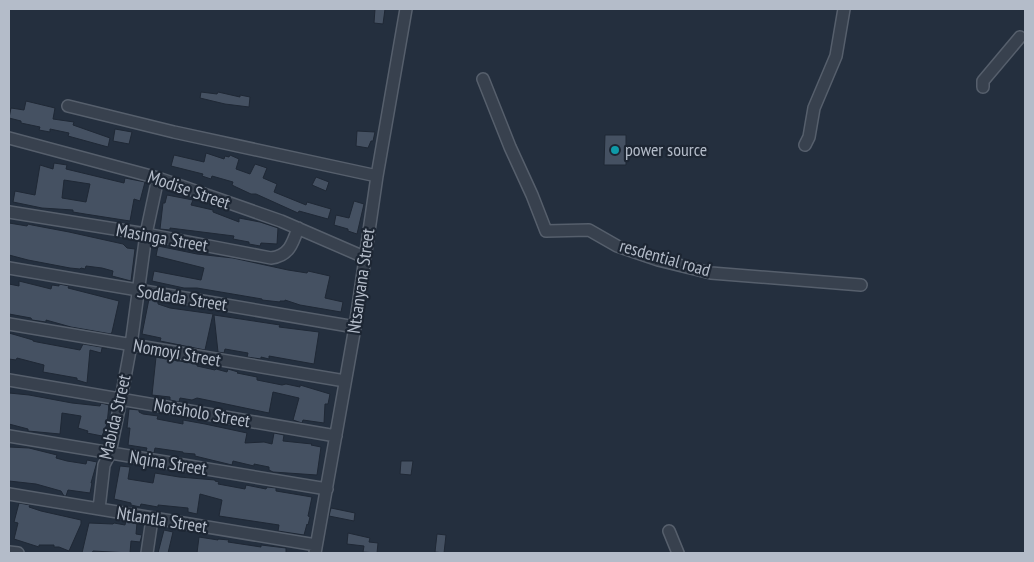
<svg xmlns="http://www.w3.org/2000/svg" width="1034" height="562" font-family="'PT Sans Narrow',sans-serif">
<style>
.building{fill:#455162;stroke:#1f2835;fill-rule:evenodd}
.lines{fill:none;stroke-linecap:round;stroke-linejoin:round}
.minor-casing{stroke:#565f6c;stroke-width:14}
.minor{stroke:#38414e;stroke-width:11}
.culture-dot{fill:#0f9aa8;stroke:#1d2633;stroke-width:2}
.labels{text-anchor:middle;stroke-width:4.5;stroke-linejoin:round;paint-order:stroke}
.poi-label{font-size:18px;fill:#b4bcc9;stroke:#1d2633;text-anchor:start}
.street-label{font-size:18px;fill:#b4bcc9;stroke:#1d2633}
</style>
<rect width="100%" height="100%" fill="#242f3e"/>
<path class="building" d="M375 9H385L383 24 374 23Z
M201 92 217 94 218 92 240 97V95L250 97 249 107 225 104 200 98Z
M26 101 55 108 53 119 74 122 73 125 110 138 108 147 68 136 69 133 50 129V132L39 130 40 127 21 123V121L9 118 11 108 24 110Z
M115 129 132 132 129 144 113 141Z
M357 131 375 132 373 141H371L368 148 356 146Z
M605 135H626V165H604Z
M206 153 224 159 225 156 229 157 230 155 239 159 236 169 250 174 255 164 267 168 263 178 277 184 274 192 306 205 307 202 331 209 328 219 299 211 298 213 256 194H251L236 187 232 185 233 182 212 176 211 179 202 176 203 174 171 166 174 155 204 162Z
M54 163 67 165 66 169 124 183 125 178 145 182 140 201 134 199 130 221 85 214 73 212V210L42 208 13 202 15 191 35 195 40 165 53 169ZM64 180 90 184 86 202 62 198Z
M316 177 329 182 326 191 312 185Z
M167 195 193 200 191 205 213 210V212L239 222V218L260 222 278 228 277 244 261 243 260 246 249 244V242L233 239 234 236 170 228V230L160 229 163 203H165Z
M354 201 364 204 357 234 348 231V229L334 225 336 215 349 218Z
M9 223 27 226 28 224 32 225 69 232 123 244 127 248 135 249 131 281 112 276 113 271 102 268 86 266 85 269 81 268 80 269 70 268 28 260 9 255Z
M158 246 197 254 233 258 288 270 307 273 308 271 330 276 325 298 343 302 341 312 300 305 285 300V301H280V302L262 300V299L197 288H184L152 281 154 271 201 280 204 268 156 256Z
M19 281 51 289 52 285 59 286V284L69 286 68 288 119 301 112 332 111 334 71 327 46 320V322L32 320 31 318 9 314V284L19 286Z
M149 299 158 301V304L170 308 213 314 205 350 160 341 161 338 142 334Z
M214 315 280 325 279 327 319 332 314 364 269 356V359L261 357V359L247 357 248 353 225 349 224 353 218 352Z
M9 333 33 340V341L37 342 80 350 83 344 107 348H102L101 353 90 350 87 383 77 380V378L43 372 44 365 17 358 16 360 9 359Z
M156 357 197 364V366L215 370 216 369 227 372 228 369 238 372 237 373 257 377V380L282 385 286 384 300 387V385L330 394 328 404H325L324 423 303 420 302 423 293 420 299 398 273 392 269 413 197 398 192 400 180 398 179 402 170 400V397L152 395Z
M9 393 29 395 72 403 100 406 101 403 109 405 107 424 102 436 87 433 88 431 78 428 81 416 62 413 60 434 28 431V429L9 424Z
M129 409 139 410V412L143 414 158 416 157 419 183 424V420L205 424 247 433 245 443 264 442 272 444 274 433 284 435 283 441 312 444 311 445 321 447 317 475 273 472 269 470V467L254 464V466L233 461 232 465 195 456V454L183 453V452L155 448 154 453 146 451 147 448 128 445 130 428H127Z
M9 447 29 448 57 455 56 458 67 461 86 464 87 460 97 462 91 483H92L90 493 68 490 66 496H64L61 491 36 484 9 481Z
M401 461H413L411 475 400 474Z
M120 466 130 467 128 479 153 483 155 473 179 477 215 480V481L219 482 218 484 245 489 246 485 266 489 267 487 276 488V491L312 497 308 516 310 517 308 525 307 524 304 535 278 531 279 525 219 516 222 500 200 494 197 514 188 512V508L158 505V507L141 504 140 507 131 505V503L114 499Z
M19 503 30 505 29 507 41 511 81 520V524L69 551 59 547H54V545H39V547L14 539 18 523 14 522Z
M331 508 355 513 354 521 329 516Z
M126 521 137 523 136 534 142 535 140 542 131 541 130 553 93 551 92 553H82L89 523 113 524 114 523 125 525Z
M164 530 173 532 168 553H158Z
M348 533 370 538 369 542 378 543 377 553 363 552 364 546 347 544Z
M437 534 446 535 444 553 435 552Z
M199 537 218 540V539L229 540 228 542 261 547V545L286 548V553H197Z"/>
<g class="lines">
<g class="minor-casing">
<path id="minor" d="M483 79 510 147 532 195 546 231 589 230 617 246 658 260 711 273 861 285
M983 87V81L1020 37
M68 106 174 132 377 176
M9 138 158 178 281 221 364 257
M805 145 809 137 814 108 836 56 844 9
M9 212 146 234 271 258C289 256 293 243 298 228
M9 268 355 327
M9 324 345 381
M9 380 336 436
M9 436 327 489
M9 494 316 545
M99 509 104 465 110 453 121 399 131 345 146 234 158 178
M669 531 678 553
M9 552 18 553
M147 553 152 519
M315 553 355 327 377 176 406 9"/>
</g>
<use href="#minor" class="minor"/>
</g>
<circle class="culture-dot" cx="615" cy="150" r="5"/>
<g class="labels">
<g class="poi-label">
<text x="625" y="156">power source</text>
</g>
<g class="street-label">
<text transform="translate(189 190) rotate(19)" y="6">Modise Street</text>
<text transform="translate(162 238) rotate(10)" y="6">Masinga Street</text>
<text transform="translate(665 258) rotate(16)" y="6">resdential road</text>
<text transform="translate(361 281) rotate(-82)" y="6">Ntsanyana Street</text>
<text transform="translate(182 298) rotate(9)" y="6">Sodlada Street</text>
<text transform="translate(177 353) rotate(10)" y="6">Nomoyi Street</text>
<text transform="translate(202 413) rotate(10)" y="6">Notsholo Street</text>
<text transform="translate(115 417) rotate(-77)" y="6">Mabida Street</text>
<text transform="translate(168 463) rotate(9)" y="6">Nqina Street</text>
<text transform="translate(162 520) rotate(9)" y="6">Ntlantla Street</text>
</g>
</g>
<rect width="1034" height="562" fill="none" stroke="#b4bcc9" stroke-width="20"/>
</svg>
